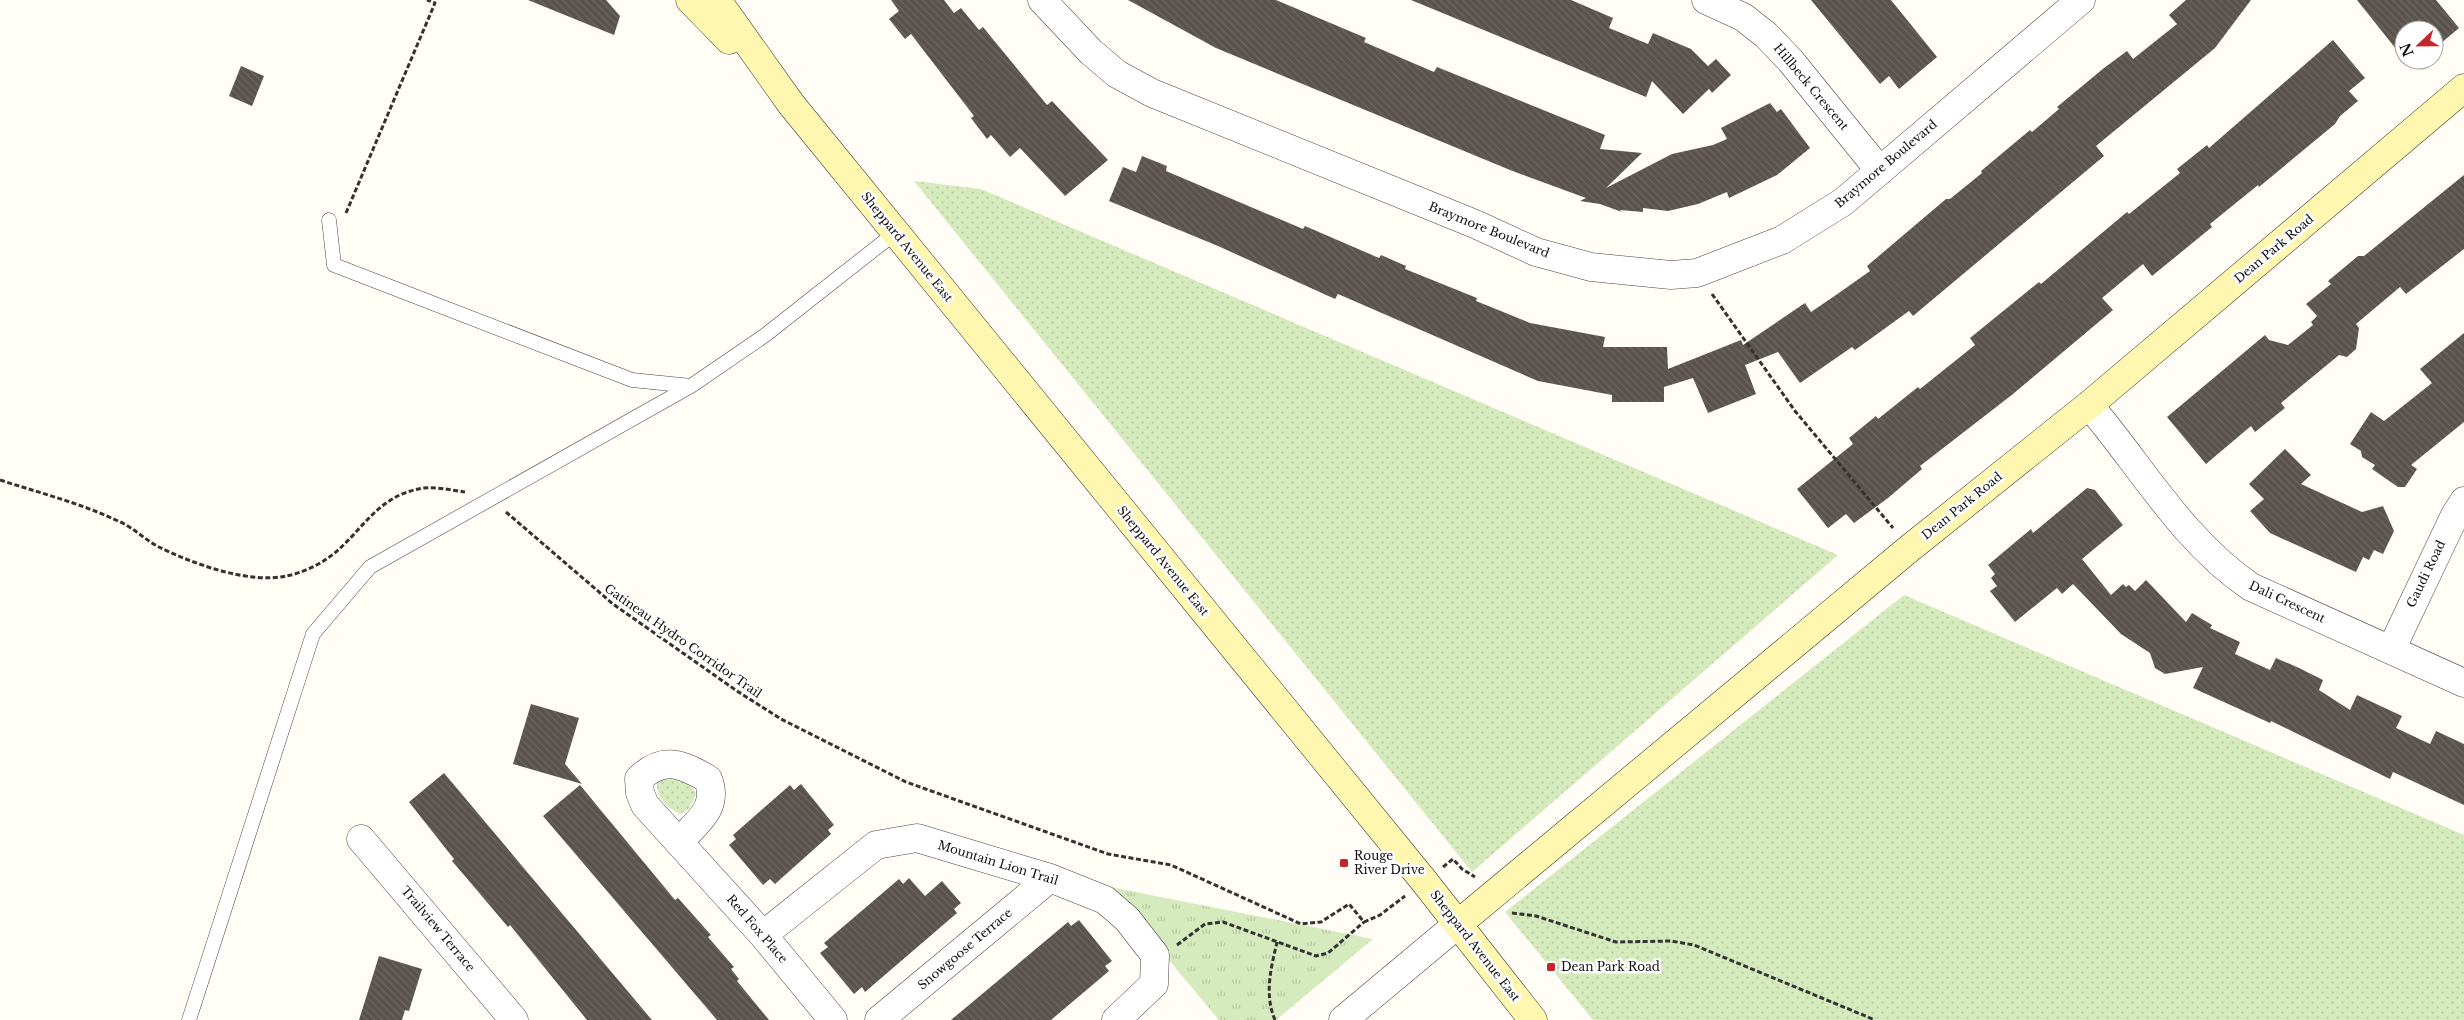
<svg xmlns="http://www.w3.org/2000/svg" width="2464" height="1020" font-family="'Libre Baskerville',serif">
<style>
.grass{fill:url(#grass-dots)}
.park{fill:url(#park-tufts)}
.building{fill:url(#building-back-hatch)}
.lines{fill:none;stroke-linecap:round;stroke-linejoin:round}
.lane-casing{stroke:#444;stroke-width:15}
.street-casing{stroke:#444;stroke-width:29}
.secondary-casing{stroke:#333;stroke-width:29}
.path{stroke:#333;stroke-width:3;stroke-dasharray:5 2.5;stroke-linecap:butt}
.lane{stroke:#fff;stroke-width:14}
.street{stroke:#fff;stroke-width:28}
.secondary{stroke:#fff6b0;stroke-width:28}
.poi-dot{fill:#c4262e;stroke:#fff;stroke-width:2}
.labels{text-anchor:middle;stroke-width:5;stroke-linejoin:round;paint-order:stroke}
.street-label{font-size:12px;fill:#111;stroke:#fff}
.poi-label{font-size:12px;fill:#111;stroke:#fff;text-anchor:start}
</style>
<defs>
<pattern id="grass-dots" width="8" height="8" patternUnits="userSpaceOnUse" patternTransform="scale(1.25)"><rect width="8" height="8" fill="#d5ebbd"/><path d="M2 2h.1M6 6h.1" fill="none" stroke="#b6c8a1" stroke-width="1.8" stroke-linecap="round"/></pattern>
<pattern id="park-tufts" width="24" height="20" patternUnits="userSpaceOnUse" patternTransform="scale(1.25)"><rect width="24" height="20" fill="#d5ebbd"/><path d="M3 7l-1-3M5 7V3M7 7l1-3M15 17l-1-3M17 17v-4M19 17l1-3" fill="none" stroke="#b6c8a1"/></pattern>
<pattern id="building-back-hatch" width="6" height="6" patternUnits="userSpaceOnUse" patternTransform="scale(1.25)"><rect width="6" height="6" fill="#5a524d"/><path d="M-1 5l2 2M0 0l6 6M5-1l2 2" fill="none" stroke="#6d6662"/></pattern>
</defs>
<rect width="100%" height="100%" fill="#fffdf5"/>
<path class="grass" d="M914 181 981 189 1838 555 1472 872Z
M1904 595 2464 835V1020H1593L1505 912Z
M664 779C678 779 690 780 696 794L689 809 680 814C667 807 656 798 657 782Z"/>
<path class="park" d="M1085 882 1373 939 1276 1020H1219L1133 917Z"/>
<path class="building" d="M528 0H606L620 16 614 35Z
M891 0H944L954 13 961 8 979 30 983 27 1047 105 1052 101 1108 160 1065 196 1020 148 1010 157 991 135 987 139 971 118 974 116 911 34 905 39 889 19 899 11Z
M1128 0H1276L1366 38 1364 42 1434 72 1437 67 1605 135 1600 149 1642 153 1606 188 1672 154 1713 145 1727 139 1721 128 1770 103 1777 112 1781 109 1810 148 1777 175 1729 198 1727 192 1698 204 1668 211 1643 208V212L1620 210 1622 212 1600 204 1580 201 1586 198 1510 170 1216 48Z
M1411 0H1571L1613 18 1609 28 1648 44 1653 33 1691 49 1708 66 1716 59 1731 75 1712 93 1709 89 1683 114 1652 81 1646 97Z
M1811 0H1891L1937 57 1899 89 1889 76 1880 84Z
M2186 0H2251L2215 48 2096 146 2104 156 1913 316 1909 311 1855 350 1852 347 1800 383 1778 352 1745 365 1756 394 1708 413 1693 378 1664 387V402H1612V395L1538 381 1338 294 1335 299 1218 246 1109 201 1123 167 1136 172 1142 156 1167 166 1166 171 1303 229 1305 226 1379 258 1381 255 1406 266 1405 269 1477 298 1476 301 1530 323 1605 337 1603 347H1667L1668 369 1741 340 1743 345 1805 303 1811 312 1836 295 1870 271 1867 266 1946 199H1950L1982 173 1981 171 2030 130 2032 132 2059 109 2057 107 2104 68 2127 51 2133 59 2177 24 2169 15Z
M2357 0H2436L2459 28 2434 49V30H2404V59Z
M2333 40 2365 78 2349 91 2358 101 2340 116 2335 124 2259 187 2258 185 2210 224 2212 227 2152 276 2143 264 2102 298 2113 310 2013 394 1920 466 1922 469 1888 498 1854 523 1846 514 1828 528 1797 489 1853 444 1849 438 1876 416 1878 419 1918 387 1920 389 1975 345 1970 338 2039 282 2041 284 2127 212 2129 214 2180 173 2177 169 2207 145 2209 148Z
M241 66 264 76 252 106 229 96Z
M2464 175V249L2406 294 2400 287 2356 324 2359 328 2356 349 2347 357 2339 355 2281 403 2285 408 2255 432 2251 426 2206 464 2167 417 2265 335 2269 340 2288 345 2313 325 2311 322 2317 316 2306 304 2331 284 2328 281 2358 256H2364Z
M2464 333V422L2411 465 2417 469 2405 487H2398L2372 469 2375 465 2362 457 2361 451 2350 444 2371 412 2384 421 2432 383 2420 369Z
M2285 449 2311 475 2301 484 2362 512 2383 506 2394 531 2383 554 2374 550 2369 560 2363 557 2356 572 2270 533 2250 511 2264 499 2249 484Z
M2087 488 2095 490 2123 525 2082 559 2111 595 2123 584 2126 587 2129 585 2135 591 2146 580 2186 622 2192 613 2212 625 2210 628 2240 642 2235 654 2270 670 2276 658 2297 667 2323 680 2319 690 2350 710 2357 695 2402 716 2396 728 2430 744 2436 731 2464 744V805L2393 772 2390 779 2271 721 2270 723 2193 688 2203 667 2165 674 2155 668 2150 653 2121 634 2073 584 2062 594 2057 588 2015 622 1990 591 1997 586 1991 578 1995 574 1988 565 2031 529 2033 533Z
M531 704 579 718 565 764 582 784 513 764Z
M444 773 533 879 652 1020H587L510 925 508 927 464 875 452 861 454 859 409 802Z
M801 784 834 825 828 830 831 834 775 884 770 879 763 885 729 845 736 839 733 835 790 785 794 790Z
M580 785 675 900 678 898 711 935 708 937 734 967 731 969 739 979 737 981 769 1020H717L543 816Z
M909 878 925 896 942 881 961 903 954 909 957 913 865 992 862 987 854 994 820 953 828 947 824 943 899 879 903 884Z
M1079 920 1112 961 1105 966 1109 971 1051 1020H951L1068 922 1071 926Z
M379 956 422 969 409 1011 405 1010 402 1020H359Z"/>
<g class="lines">
<g class="lane-casing">
<path id="lane" d="M329 220 334 265 632 380 691 386 764 336 895 233
M189 1020 313 634 370 567 691 386"/>
</g>
<g class="street-casing">
<path id="street" d="M1042 0 1091 52 1117 74 1152 93 1475 224 1536 252 1591 267 1671 275 1697 273 1782 240 1843 202 2081 0
M1706 0 1743 17 1766 35 1790 60 1880 171
M2089 405C2141 466 2183 541 2251 587L2464 683
M2391 650 2455 515 2464 501
M361 839 514 1020
M680 841C698 821 719 808 708 779 682 764 663 755 639 779L640 793 645 805 763 935 833 1020
M763 935 876 845 917 838 1050 878 1105 900 1127 919 1155 955 1154 984 1116 1020
M879 1020 1050 878
M1343 1020 1458 924"/>
</g>
<g class="secondary-casing">
<path id="secondary" d="M690 0 729 40
M717 0 791 104 1424 881 1533 1020
M1458 924 1910 548 2089 405 2464 88"/>
</g>
<path class="path" d="M346 213 435 3 427 0
M1712 294 1795 411 1893 528
M0 480C40 493 80 503 118 521 133 527 145 540 159 547 193 564 249 584 286 576 299 574 317 566 328 558 362 534 375 495 424 488 437 487 451 490 465 492
M506 512 613 604 737 691 781 719 906 782 1108 854 1171 865 1301 924 1321 922 1349 904 1364 922 1380 915 1405 896
M1443 867 1453 859 1462 869 1475 877
M1512 913 1536 916 1616 942 1671 941 1694 945 1875 1020
M1177 945 1205 924 1223 922 1316 956 1328 953 1364 922
M1275 1020C1264 994 1271 968 1277 942"/>
<use href="#lane" class="lane"/>
<use href="#street" class="street"/>
<use href="#secondary" class="secondary"/>
</g>
<g class="poi-dot">
<rect x="1339" y="858" width="10" height="10" rx="2.5"/>
<rect x="1546" y="962" width="10" height="10" rx="2.5"/>
</g>
<g class="labels">
<g class="street-label">
<text transform="translate(1811 87) rotate(50)" y="4">Hillbeck Crescent</text>
<text transform="translate(1886 164) rotate(-40)" y="4">Braymore Boulevard</text>
<text transform="translate(1489 230) rotate(22)" y="4">Braymore Boulevard</text>
<text transform="translate(907 247) rotate(51)" y="4">Sheppard Avenue East</text>
<text transform="translate(2274 249) rotate(-40)" y="4">Dean Park Road</text>
<text transform="translate(1962 506) rotate(-39)" y="4">Dean Park Road</text>
<text transform="translate(1163 561) rotate(51)" y="4">Sheppard Avenue East</text>
<text transform="translate(2426 574) rotate(-64)" y="4">Gaudi Road</text>
<text transform="translate(2287 602) rotate(25)" y="4">Dali Crescent</text>
<text transform="translate(683 641) rotate(35)" y="4">Gatineau Hydro Corridor Trail</text>
<text transform="translate(998 863) rotate(17)" y="4">Mountain Lion Trail</text>
<text transform="translate(438 929) rotate(50)" y="4">Trailview Terrace</text>
<text transform="translate(757 929) rotate(49)" y="4">Red Fox Place</text>
<text transform="translate(1475 946) rotate(52)" y="4">Sheppard Avenue East</text>
<text transform="translate(965 949) rotate(-40)" y="4">Snowgoose Terrace</text>
</g>
<g class="poi-label">
<text x="1354" y="860">Rouge<tspan x="1354" dy="14">River Drive</tspan></text>
<text x="1561" y="971">Dean Park Road</text>
</g>
</g>
<g transform="translate(2419 45) rotate(248)"><circle r="24" fill="#ffffff" stroke="#a0a0a0"/>
<path d="M0-4L9 19L0 12L-9 19Z" fill="#c4262e"/>
<text y="-8" font-size="14" font-weight="bold" text-anchor="middle" fill="#111111">N</text>
</g>
</svg>
